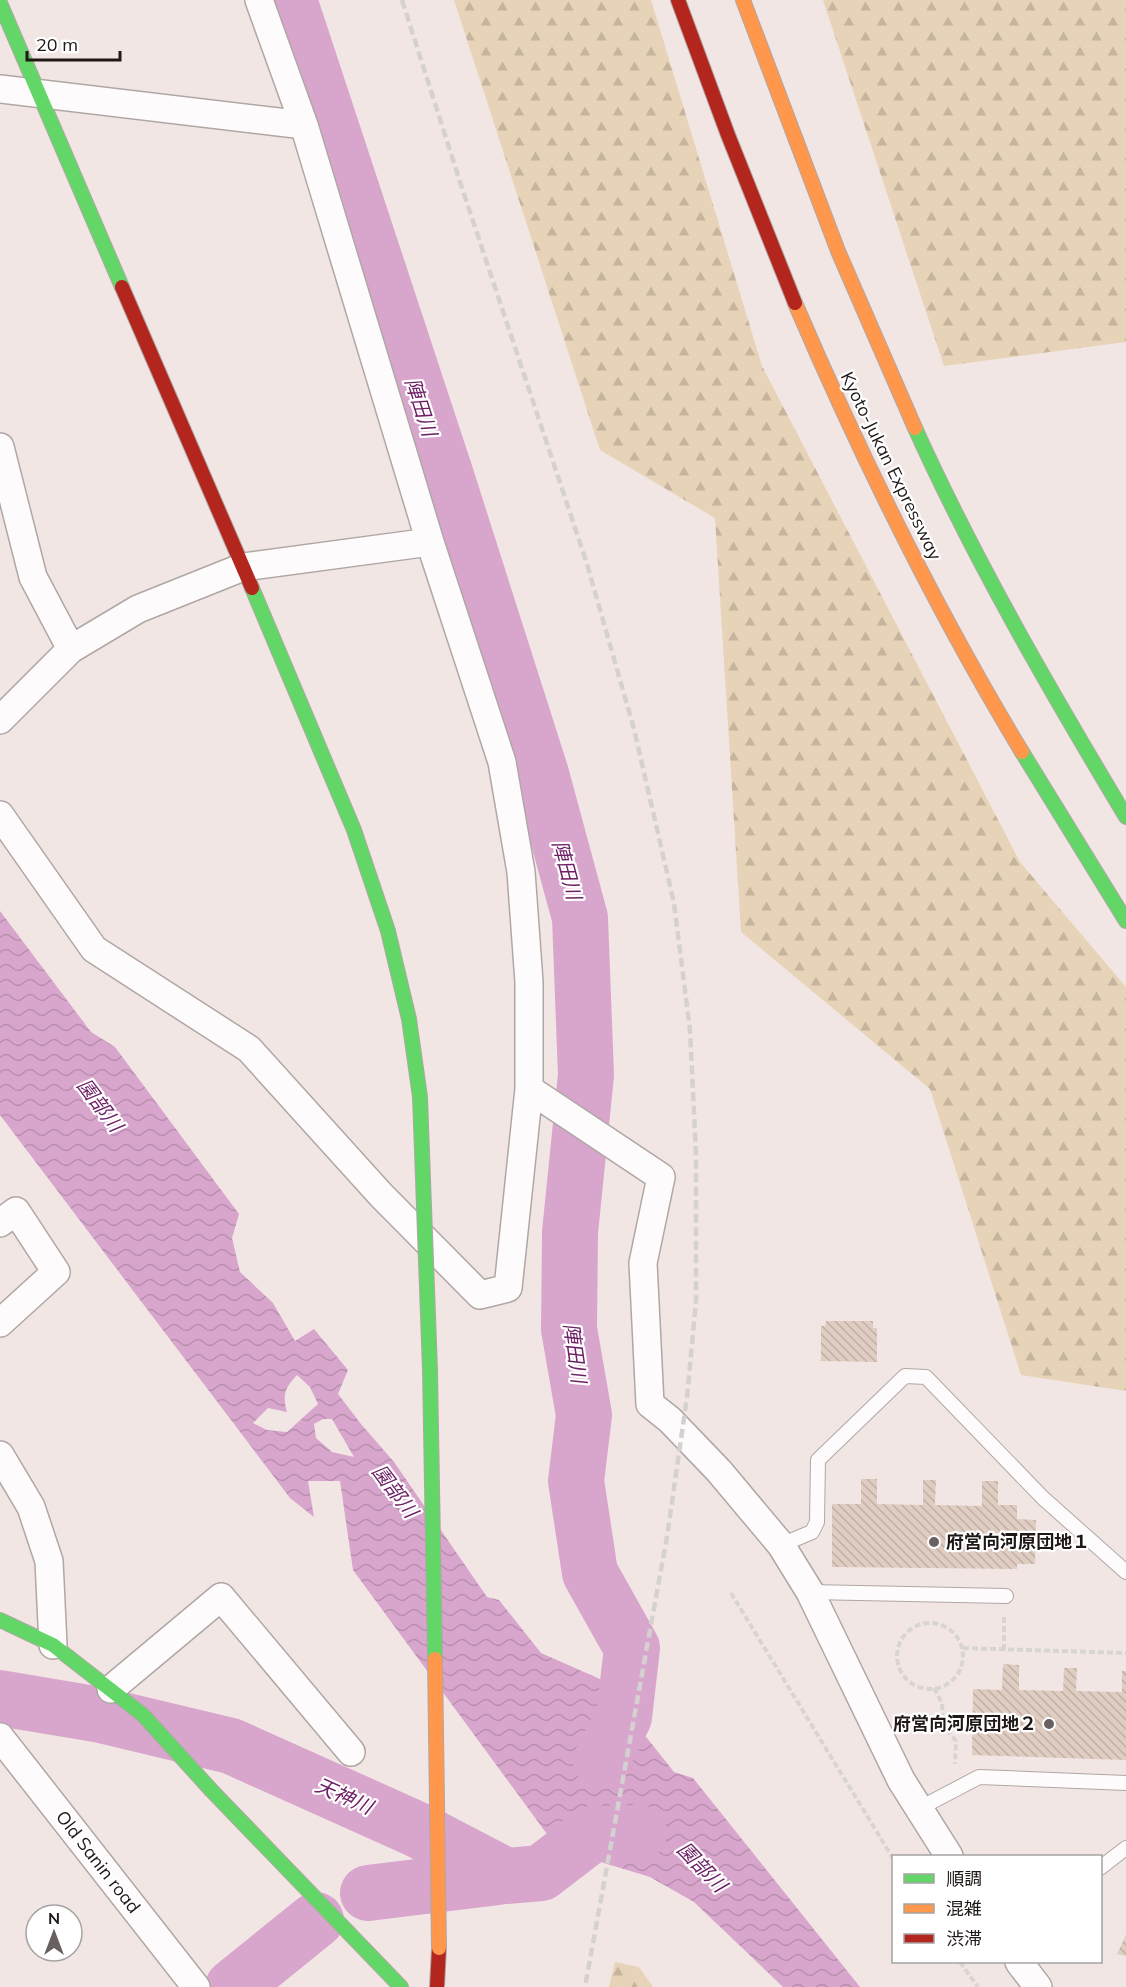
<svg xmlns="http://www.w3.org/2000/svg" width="1126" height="1987" font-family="Mulish,'Noto Sans JP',sans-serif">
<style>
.forest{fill:url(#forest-firs)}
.water{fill:url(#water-waves);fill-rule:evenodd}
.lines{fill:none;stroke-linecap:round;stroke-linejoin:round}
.river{stroke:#d8a6cd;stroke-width:56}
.building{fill:url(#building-back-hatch)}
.lane-casing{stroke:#b0a7a5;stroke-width:16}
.street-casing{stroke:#b0a7a5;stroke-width:30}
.fast-casing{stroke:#b0a7a5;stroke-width:16}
.slow-casing{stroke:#b0a7a5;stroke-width:16}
.jam-casing{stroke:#b0a7a5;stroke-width:16}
.path{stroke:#d8d4d4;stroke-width:4;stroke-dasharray:6 3;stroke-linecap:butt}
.lane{stroke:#fdfbfb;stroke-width:14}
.street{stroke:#fdfbfb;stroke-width:27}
.fast{stroke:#63d668;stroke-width:14}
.slow{stroke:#ff974d;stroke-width:14}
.jam{stroke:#b3261e;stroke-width:14}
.rail{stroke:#d4d1d0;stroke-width:4.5;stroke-dasharray:9 4.5;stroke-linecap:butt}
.fast-bridge-casing{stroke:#b0a7a5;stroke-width:16;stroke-linecap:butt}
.slow-bridge-casing{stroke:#b0a7a5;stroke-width:16;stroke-linecap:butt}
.fast-bridge{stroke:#63d668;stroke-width:14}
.slow-bridge{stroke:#ff974d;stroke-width:14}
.poi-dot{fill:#69605f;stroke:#fff;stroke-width:2}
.labels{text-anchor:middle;stroke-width:4.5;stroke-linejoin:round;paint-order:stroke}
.street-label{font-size:18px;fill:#1f1817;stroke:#fff}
.poi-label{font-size:18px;font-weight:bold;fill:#1f1817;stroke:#fff;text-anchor:start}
.water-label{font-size:20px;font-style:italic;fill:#6e2066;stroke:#fff}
</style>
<defs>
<pattern id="forest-firs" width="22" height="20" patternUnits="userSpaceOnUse" patternTransform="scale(1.5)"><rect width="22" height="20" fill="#e7d3b7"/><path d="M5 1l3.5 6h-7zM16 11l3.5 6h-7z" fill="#c6b49d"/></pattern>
<pattern id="water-waves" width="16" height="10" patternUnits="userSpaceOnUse" patternTransform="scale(1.5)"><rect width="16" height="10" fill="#d8a6cd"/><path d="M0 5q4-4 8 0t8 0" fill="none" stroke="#b98eaf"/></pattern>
<pattern id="building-back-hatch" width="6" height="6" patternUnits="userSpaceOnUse" patternTransform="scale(1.5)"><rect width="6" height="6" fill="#e0cdc2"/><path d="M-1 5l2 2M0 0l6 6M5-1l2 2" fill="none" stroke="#c0afa6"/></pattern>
</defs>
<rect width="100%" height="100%" fill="#f2e6e4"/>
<path class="forest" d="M454 0H651L762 366 1020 862 1126 987V1391L1021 1375 930 1089 741 932 715 518 600 450Z
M823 0H1126V342L944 366Z
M615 1962 639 1967 653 1987H609Z"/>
<path class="water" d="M0 911 91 1032 115 1047 239 1214 232 1238 240 1272 273 1303 295 1341 314 1329 348 1370 338 1394 361 1424 394 1462 487 1597 499 1600 541 1653 600 1679 674 1772 693 1778 860 1987H783L694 1902 650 1877 558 1849 353 1570 340 1481H308L314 1517 290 1498 0 1115ZM297 1375 310 1387 318 1404 287 1432 267 1430 253 1423 268 1408 287 1412C282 1394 285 1388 297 1375ZM323 1419H332L354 1457 332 1452 316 1438 314 1424Z"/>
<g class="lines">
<path class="river" d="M289 0 445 473 541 774 580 918 586 1075 570 1232 569 1329 584 1415 576 1481 590 1573 632 1648 624 1717 601 1761
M0 1698 101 1715 231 1746 418 1830 506 1876 541 1873 592 1834 639 1833
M368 1893 498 1877
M233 1987 316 1920"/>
</g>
<path class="building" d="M826 1321H873V1328H877V1362L821 1361V1326H825Z
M861 1479H877V1504L923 1505V1480H936L935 1505 982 1506V1481H998V1505H1017V1519L1036 1520 1035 1564H1017V1569L832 1567V1504H861Z
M1003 1664 1019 1665V1690L1063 1691 1064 1668H1077L1076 1691 1122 1692V1671H1126V1760L972 1755 973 1689 1002 1690Z
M1126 1935V1956L1117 1954Z"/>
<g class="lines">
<g class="lane-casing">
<path id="lane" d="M781 1545 812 1532 817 1522 818 1460 905 1376 926 1377 1043 1498 1126 1572
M810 1592 1006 1596
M918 1809 979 1777 1126 1783
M1100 1868 1126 1848"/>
</g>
<g class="street-casing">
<path id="street" d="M0 89 304 125
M0 447 33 577 71 649
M0 720 71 649 138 609 243 567 430 542
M0 815 94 949 249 1049 381 1195 480 1295 508 1288 529 1089V982L521 872 502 762 430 542 304 125 259 0
M529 1089 661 1177 643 1263 650 1404 670 1420 719 1471 781 1545 810 1592 901 1780 949 1856
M0 1223 16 1211 56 1272 0 1323
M0 1455 31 1507 49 1561 53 1645
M111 1689 221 1597 351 1752
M0 1737 196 1987
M1019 1962 1038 1987"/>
</g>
<g class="fast-casing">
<path id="fast" d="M0 3 122 287
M915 428C976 563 1050 690 1126 817
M252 588 354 830 388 931 409 1019 420 1097
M1022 752 1126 921
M0 1620 53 1645 143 1715 212 1791 401 1987"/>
</g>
<g class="slow-casing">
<path id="slow" d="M743 0 838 251 915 428
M795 303C861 457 935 608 1022 752"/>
</g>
<g class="jam-casing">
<path id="jam" d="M678 0 728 135 795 303
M122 287 252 588
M437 1987 439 1948"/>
</g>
<path class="path" d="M731 1593 894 1860
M897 1656a33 33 0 1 1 66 0a33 33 0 1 1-66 0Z
M963 1648 1126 1653
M1004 1650V1617
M934 1688 942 1703 943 1725 956 1741 955 1764
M960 1962 978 1987"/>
<use href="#lane" class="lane"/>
<use href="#street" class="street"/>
<use href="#fast" class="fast"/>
<use href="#slow" class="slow"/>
<use href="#jam" class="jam"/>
<path class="rail" d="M402 0 461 185 587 564 634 729 674 903 690 1030 696 1154V1301L687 1397 667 1537 585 1987"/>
<g class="fast-bridge-casing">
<path id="fast-bridge" d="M420 1097 430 1370 435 1659"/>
</g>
<g class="slow-bridge-casing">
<path id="slow-bridge" d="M435 1659 439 1948"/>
</g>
<use href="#fast-bridge" class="fast-bridge"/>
<use href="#slow-bridge" class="slow-bridge"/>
</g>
<g class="poi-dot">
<circle cx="934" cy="1542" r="6"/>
<circle cx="1049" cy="1724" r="6"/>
</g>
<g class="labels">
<g class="street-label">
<text transform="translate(891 466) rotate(64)" y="6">Kyoto-Jukan Expressway</text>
<text transform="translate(98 1862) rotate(52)" y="6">Old Sanin road</text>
</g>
<g class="poi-label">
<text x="946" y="1548">府営向河原団地１</text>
<text x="1037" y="1730" text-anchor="end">府営向河原団地２</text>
</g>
<g class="water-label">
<text transform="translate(421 407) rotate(72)" y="7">陣田川</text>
<text transform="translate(567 870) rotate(75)" y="7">陣田川</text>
<text transform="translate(100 1105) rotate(53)" y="7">園部川</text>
<text transform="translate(575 1353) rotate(82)" y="7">陣田川</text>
<text transform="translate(395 1491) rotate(53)" y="7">園部川</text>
<text transform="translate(344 1796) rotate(24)" y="7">天神川</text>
<text transform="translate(702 1867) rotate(46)" y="7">園部川</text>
</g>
</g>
<rect x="892" y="1855" width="210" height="108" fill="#ffffff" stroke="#a5a3a2" stroke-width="1.5"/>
<rect x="904" y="1874" width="30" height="9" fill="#63d668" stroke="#a5a3a2" stroke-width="1.5"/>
<text x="946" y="1885" font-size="18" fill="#1f1817">順調</text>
<rect x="904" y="1904" width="30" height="9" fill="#ff974d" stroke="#a5a3a2" stroke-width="1.5"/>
<text x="946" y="1915" font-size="18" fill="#1f1817">混雑</text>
<rect x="904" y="1934" width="30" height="9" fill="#b3261e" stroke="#a5a3a2" stroke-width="1.5"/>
<text x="946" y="1945" font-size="18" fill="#1f1817">渋滞</text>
<g transform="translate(54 1933)"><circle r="28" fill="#ffffff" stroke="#a5a3a2" stroke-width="1.5"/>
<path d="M0-4.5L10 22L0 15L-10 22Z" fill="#69605f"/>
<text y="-9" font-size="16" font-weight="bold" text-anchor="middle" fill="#1f1817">N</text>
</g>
<path d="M27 51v9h93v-9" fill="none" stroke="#1f1817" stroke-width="3"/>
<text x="36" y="51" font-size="18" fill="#1f1817" stroke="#ffffff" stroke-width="4.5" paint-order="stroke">20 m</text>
</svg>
